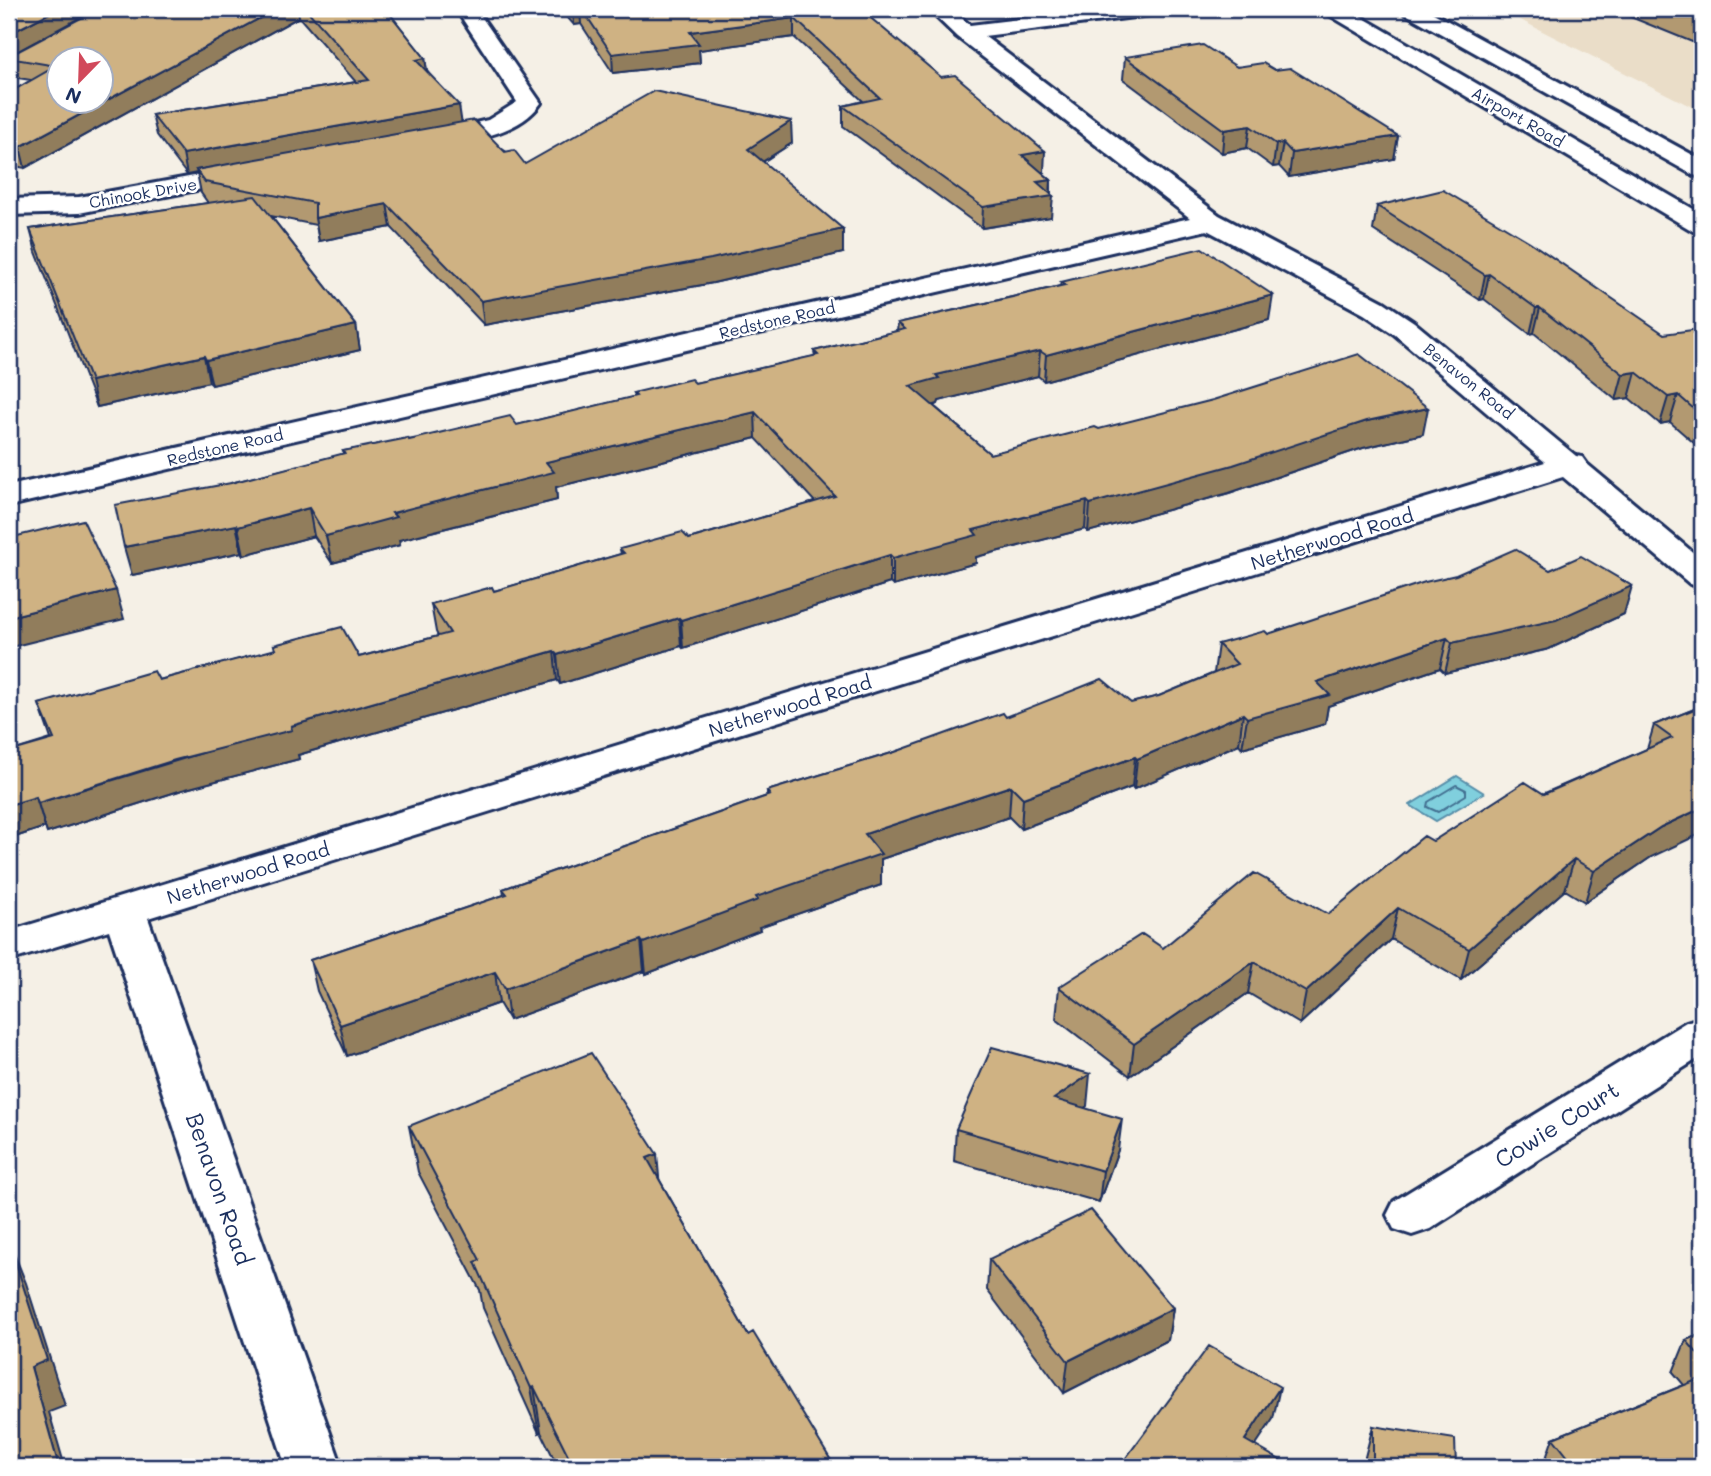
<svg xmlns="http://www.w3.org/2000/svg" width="1711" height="1476" font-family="Mali,sans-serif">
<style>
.built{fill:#eaddc8}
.water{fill:#80cfdd;stroke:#588faa;stroke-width:2}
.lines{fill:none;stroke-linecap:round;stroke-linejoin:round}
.shore{stroke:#436f91;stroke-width:2}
.minor-casing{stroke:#1b2f5e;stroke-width:6}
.secondary-casing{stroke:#1b2f5e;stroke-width:6}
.minor{fill:#fff;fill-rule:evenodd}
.secondary{fill:#fff;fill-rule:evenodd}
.wall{fill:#b29971;stroke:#1b2f5e;stroke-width:2}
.shaded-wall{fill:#917d5c;stroke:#1b2f5e;stroke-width:2}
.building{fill:#cfb283;stroke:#1b2f5e;stroke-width:2;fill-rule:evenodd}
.labels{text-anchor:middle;stroke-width:5;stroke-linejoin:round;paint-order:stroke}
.far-street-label{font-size:16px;fill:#1b2f5e;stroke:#fff}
.street-label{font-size:19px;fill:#1b2f5e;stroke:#fff}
.near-street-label{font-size:23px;fill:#1b2f5e;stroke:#fff}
</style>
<rect width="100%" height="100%" fill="#f5f0e6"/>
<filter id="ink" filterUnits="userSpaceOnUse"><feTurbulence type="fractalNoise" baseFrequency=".0143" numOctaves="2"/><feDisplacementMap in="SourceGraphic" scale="14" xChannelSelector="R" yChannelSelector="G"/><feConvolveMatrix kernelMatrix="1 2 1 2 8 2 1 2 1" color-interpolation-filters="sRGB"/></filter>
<g filter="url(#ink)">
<path class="built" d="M1499 9H1702V112Z"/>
<path class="water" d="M1457 776 1484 793 1436 821 1410 805Z"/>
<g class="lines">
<path class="shore" d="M1456 785 1466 790V795L1438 812 1427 807 1428 802Z"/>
<g class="minor-casing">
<path id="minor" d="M456 9H476L541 103C518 136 468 140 432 147L423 145 420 140 423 135 488 120 517 102Z
M928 9H951L970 25 1101 9H1160L1157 13 1150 15 984 36 1219 215 1384 302 1414 322 1576 456 1582 457 1587 464 1702 560V587L1690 584 1563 477 148 918 342 1467H286L109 930 9 961V931L1545 462 1394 334 1364 314 1207 230 9 506V486L1190 218 957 37Z
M249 166 258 168 261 173 258 178 79 213 9 215V199L79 197Z
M1702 1017V1056L1430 1229 1412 1235 1394 1229 1387 1215 1394 1201 1686 1022Z"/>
</g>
<g class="secondary-casing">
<path id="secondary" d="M1322 9H1348L1702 214V233L1693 231 1326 13Z
M1400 9H1426L1702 160V177L1693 175 1404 13Z"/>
</g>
<use href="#minor" class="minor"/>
<use href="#secondary" class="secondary"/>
</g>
<path class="wall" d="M98 9H386L425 58 427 71 461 122 525 164 792 143 763 162 843 253 713 283 484 325 391 227 319 241 316 225 271 216 356 325 360 350 212 385 209 382 97 407 36 252 30 229 208 203 201 193 197 173 187 175 157 135 152 115 356 82 299 17 25 168 9 165V93L31 80 12 77 9 66V58Z
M560 9H860L1044 172H1042L1051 180V217L982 228 843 126V106L863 101 794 37 699 50 700 63 613 73 581 24 574 25Z
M1611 9H1702V46Z
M1125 57 1275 70 1398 136 1394 159 1289 177 1279 166 1273 167 1247 148 1222 153 1123 79Z
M1377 206 1664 334 1702 332V450L1670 422 1660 424 1629 398 1616 400 1534 333 1530 334 1484 299 1480 300 1373 230Z
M1061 282 1269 320 1044 381 1038 376 939 401 938 404 934 406 990 454 1099 429 1423 434 1363 448 1229 493 1088 532 1085 529 976 557V563L893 586 890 583 683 648 681 646 560 684 557 680 298 755 299 759 182 790 47 833 45 827 9 839V752L51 739 39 704 159 680 275 650 274 645 359 657 438 636 436 632 431 604 494 591 621 554 620 549 689 539 815 502 756 438 556 487 557 500 399 540 400 545 332 563 314 536 244 555 242 552 132 575 231 483 344 454 343 451 409 440 517 425 634 397 633 393 695 383 815 356 814 351 897 331 898 323 1060 286Z
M1624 614 1549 649 1445 673 1440 668 1328 706 1325 724 1242 748 1239 744 1134 789 1132 787 1021 829 1009 817 881 859V885L759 927 760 930 646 974 644 971 509 1020 499 1003 347 1056 317 991 310 960 504 895 503 889 767 796V791L895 752 1006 717 1131 703 1159 696 1214 673 1218 644 1268 634Z
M1702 706 1651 857 1585 902 1565 890 1461 980 1391 939 1300 1024 1248 993 1130 1076 1056 1019 1059 987 1163 948 1328 914 1433 841 1647 749 1654 725Z
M1087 1106 1084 1108 1118 1150 1099 1202 954 1161 956 1129Z
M409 1126 659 1179 748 1335 835 1467H558L541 1432 539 1433 483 1308 480 1290 418 1172Z
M989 1259 1173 1308 1168 1340 1064 1393 987 1290Z
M1702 1334V1467H1543L1553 1438 1684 1385 1673 1372 1686 1340Z
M1373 1426 1456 1467H1365V1457Z"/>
<path class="shaded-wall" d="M57 9H96L9 56V34Z
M277 9H298L299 17 25 168 20 147Z
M573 9H580L581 24 574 25Z
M794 18V37L699 50 700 63 613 73 612 54 690 32Z
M425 58 428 78 416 60Z
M459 105 462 125 196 170 197 173 187 175 183 154Z
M791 121 792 143 748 171V149Z
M1250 126 1247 148 1222 153 1224 130Z
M1398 136 1394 159 1289 177 1292 153Z
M1283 143 1279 166 1273 167 1276 144Z
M1045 151 1044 172 1021 176 1022 155Z
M1051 180 1050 196H1053L1051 217 982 228 983 207 1037 182Z
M387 204 391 227 319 241 315 218Z
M843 229V253L713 283 484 325 481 301Z
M1489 274 1484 299 1480 300 1485 275Z
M1273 295 1269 320 1044 381 1046 355Z
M1536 308H1540L1534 333 1530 334Z
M356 325 360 350 212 385 206 360Z
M1040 351 1038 376 939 401 938 404 910 412V386L936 375Z
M204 356 209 382 97 407 91 381Z
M1636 372 1629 398 1616 400 1623 374Z
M1678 395 1670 422 1660 424 1668 397Z
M1428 408 1423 434 1363 448 1229 493 1088 532 1090 504 1367 421Z
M755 412 756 438 556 487 557 500 399 540 400 545 332 563 326 536 546 462Z
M1087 501 1085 529 976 557V563L893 586V558L973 530Z
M309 508 314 536 244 555 238 527Z
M236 525 242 552 132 575 124 547Z
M890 555V583L683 648 681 620Z
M1632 586 1624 614 1549 649 1445 673 1452 643Z
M116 590 124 619 11 647 9 639V617Z
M679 618 681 646 560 684 557 655Z
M1447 638 1440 668 1328 706 1325 724 1242 748 1247 718 1317 682Z
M554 651 557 680 298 755 299 759 182 790 47 833 38 803 291 726Z
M1243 714 1239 744 1134 789 1137 759Z
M1135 757 1132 787 1021 829 1023 798Z
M1011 786 1009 817 881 859V885L759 927 760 930 646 974 643 943 756 897 865 834Z
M36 797 45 827 9 839V805Z
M1702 808V833L1651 857 1585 902 1594 871 1661 827Z
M1574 859 1565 890 1461 980 1469 949Z
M1398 908 1391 939 1300 1024 1306 992Z
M641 940 644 971 509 1020 505 989Z
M1254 962 1248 993 1130 1076 1134 1044Z
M495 972 499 1003 347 1056 340 1025Z
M1090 1074 1087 1106 1051 1131 1054 1099Z
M1122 1119 1118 1150 1099 1202 1103 1171Z
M657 1154 661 1199 647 1158Z
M9 1241 26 1283 65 1406 49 1412 65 1467H59L31 1367Z
M1173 1308 1168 1340 1064 1393 1068 1361Z
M534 1387 541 1432 539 1433 531 1388Z
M1280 1387 1273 1419 1241 1467 1245 1440Z"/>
<path class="building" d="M9 9H57L9 34Z
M98 9H277L20 147 9 145V93L56 66 9 58V56ZM60 60H102V102H60Z
M306 9H386L425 58 416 60 459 105 183 154 152 115 369 80Z
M582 9H860L941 77 955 75 1045 151 1022 155 1051 180 1037 182 1053 196 983 207 843 106 880 98 794 18 690 32 699 44 612 54Z
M1203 45 1237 67 1263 63 1275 70 1290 68 1398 136 1292 153 1283 143 1276 144 1250 126 1224 130 1125 57Z
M654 91 791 121 748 149 843 229 711 259 481 301 387 204 315 218V203L205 182 196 170 474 120 505 152 514 150 525 164Z
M1443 190 1530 242 1664 334 1699 329 1702 332V416L1678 395 1668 397 1636 372 1623 374 1540 308H1536L1489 274 1485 275 1377 206Z
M255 196 356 325 206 360 204 356 91 381 30 229Z
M1202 248 1273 295 1046 355 1040 351 936 375 939 378 910 386 990 454 1095 427 1099 429 1213 400 1359 354 1428 408 1367 421 1233 465 1090 504 1087 501 973 530 977 535 893 558 890 555 681 620 679 618 557 655 554 651 291 726 292 730 175 760 38 803 36 797 9 805V752L54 739 39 704 154 671 159 680 276 649 274 645 342 627 359 657 450 633 431 604 492 587 494 591 624 553 620 549 682 532 689 539 835 496 755 412 546 462 554 472 392 513 396 517 326 536 309 508 238 527 236 525 124 547 115 505 231 483 345 453 343 451 408 438 409 440 510 416 517 425 636 396 633 393 691 379 695 383 818 355 814 351 905 329 898 323 1065 285 1061 282Z
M83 520 116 590 9 617V538Z
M1515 549 1550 570 1581 556 1632 586 1556 620 1452 643 1447 638 1317 682 1330 695 1247 718 1243 714 1137 759 1135 757 1023 798 1011 786 865 834 881 854 756 897 758 900 643 943 641 940 505 989 495 972 340 1025 310 960 507 894 503 889 770 795 767 791 895 752 1003 713 1006 717 1102 679 1131 703 1159 696 1237 664 1218 644 1265 631 1268 634 1425 582 1456 575Z
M1702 706V808L1661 827 1594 871 1574 859 1469 949 1398 908 1306 992 1254 962 1134 1044 1059 987 1142 934 1163 948 1254 873 1328 914 1424 836 1433 841 1525 782 1544 794 1672 738 1654 725Z
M992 1047 1090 1074 1054 1099 1122 1119 1103 1171 956 1129Z
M591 1053 657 1154 647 1158 748 1335 753 1332 835 1467H574L534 1387 531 1388 475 1262 480 1260 409 1126Z
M1091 1210 1173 1308 1068 1361 989 1259Z
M9 1242 47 1360 31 1367 59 1467H9Z
M1702 1334V1359L1686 1340Z
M1209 1346 1280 1387 1245 1440 1292 1467H1122L1120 1466Z
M1702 1378V1467H1576L1553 1438Z
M1373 1426 1455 1439 1456 1467H1373Z"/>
</g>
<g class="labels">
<g class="far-street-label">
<text transform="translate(1518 117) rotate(30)" y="6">Airport Road</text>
<text transform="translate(143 193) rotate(-10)" y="6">Chinook Drive</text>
<text transform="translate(777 320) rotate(-13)" y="6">Redstone Road</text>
<text transform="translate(1469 381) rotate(39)" y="6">Benavon Road</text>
<text transform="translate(225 447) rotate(-13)" y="6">Redstone Road</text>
</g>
<g class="street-label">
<text transform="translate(1332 539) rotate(-17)" y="7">Netherwood Road</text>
<text transform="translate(790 706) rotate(-17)" y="7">Netherwood Road</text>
<text transform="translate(248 873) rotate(-17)" y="7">Netherwood Road</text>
</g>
<g class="near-street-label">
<text transform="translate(1557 1125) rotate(-32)" y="8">Cowie Court</text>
<text transform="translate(219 1189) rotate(71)" y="8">Benavon Road</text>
</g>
</g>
<rect width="1711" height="1476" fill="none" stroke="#fff" stroke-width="35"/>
<rect x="18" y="18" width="1676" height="1441" fill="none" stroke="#1b2f5e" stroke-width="2.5" filter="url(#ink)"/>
<g transform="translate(80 80) rotate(203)"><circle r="33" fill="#ffffff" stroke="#a4acbf" stroke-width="2"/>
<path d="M0-5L12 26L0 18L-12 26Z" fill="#d1495b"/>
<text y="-10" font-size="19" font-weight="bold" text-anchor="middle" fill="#1b2f5e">N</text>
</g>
</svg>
